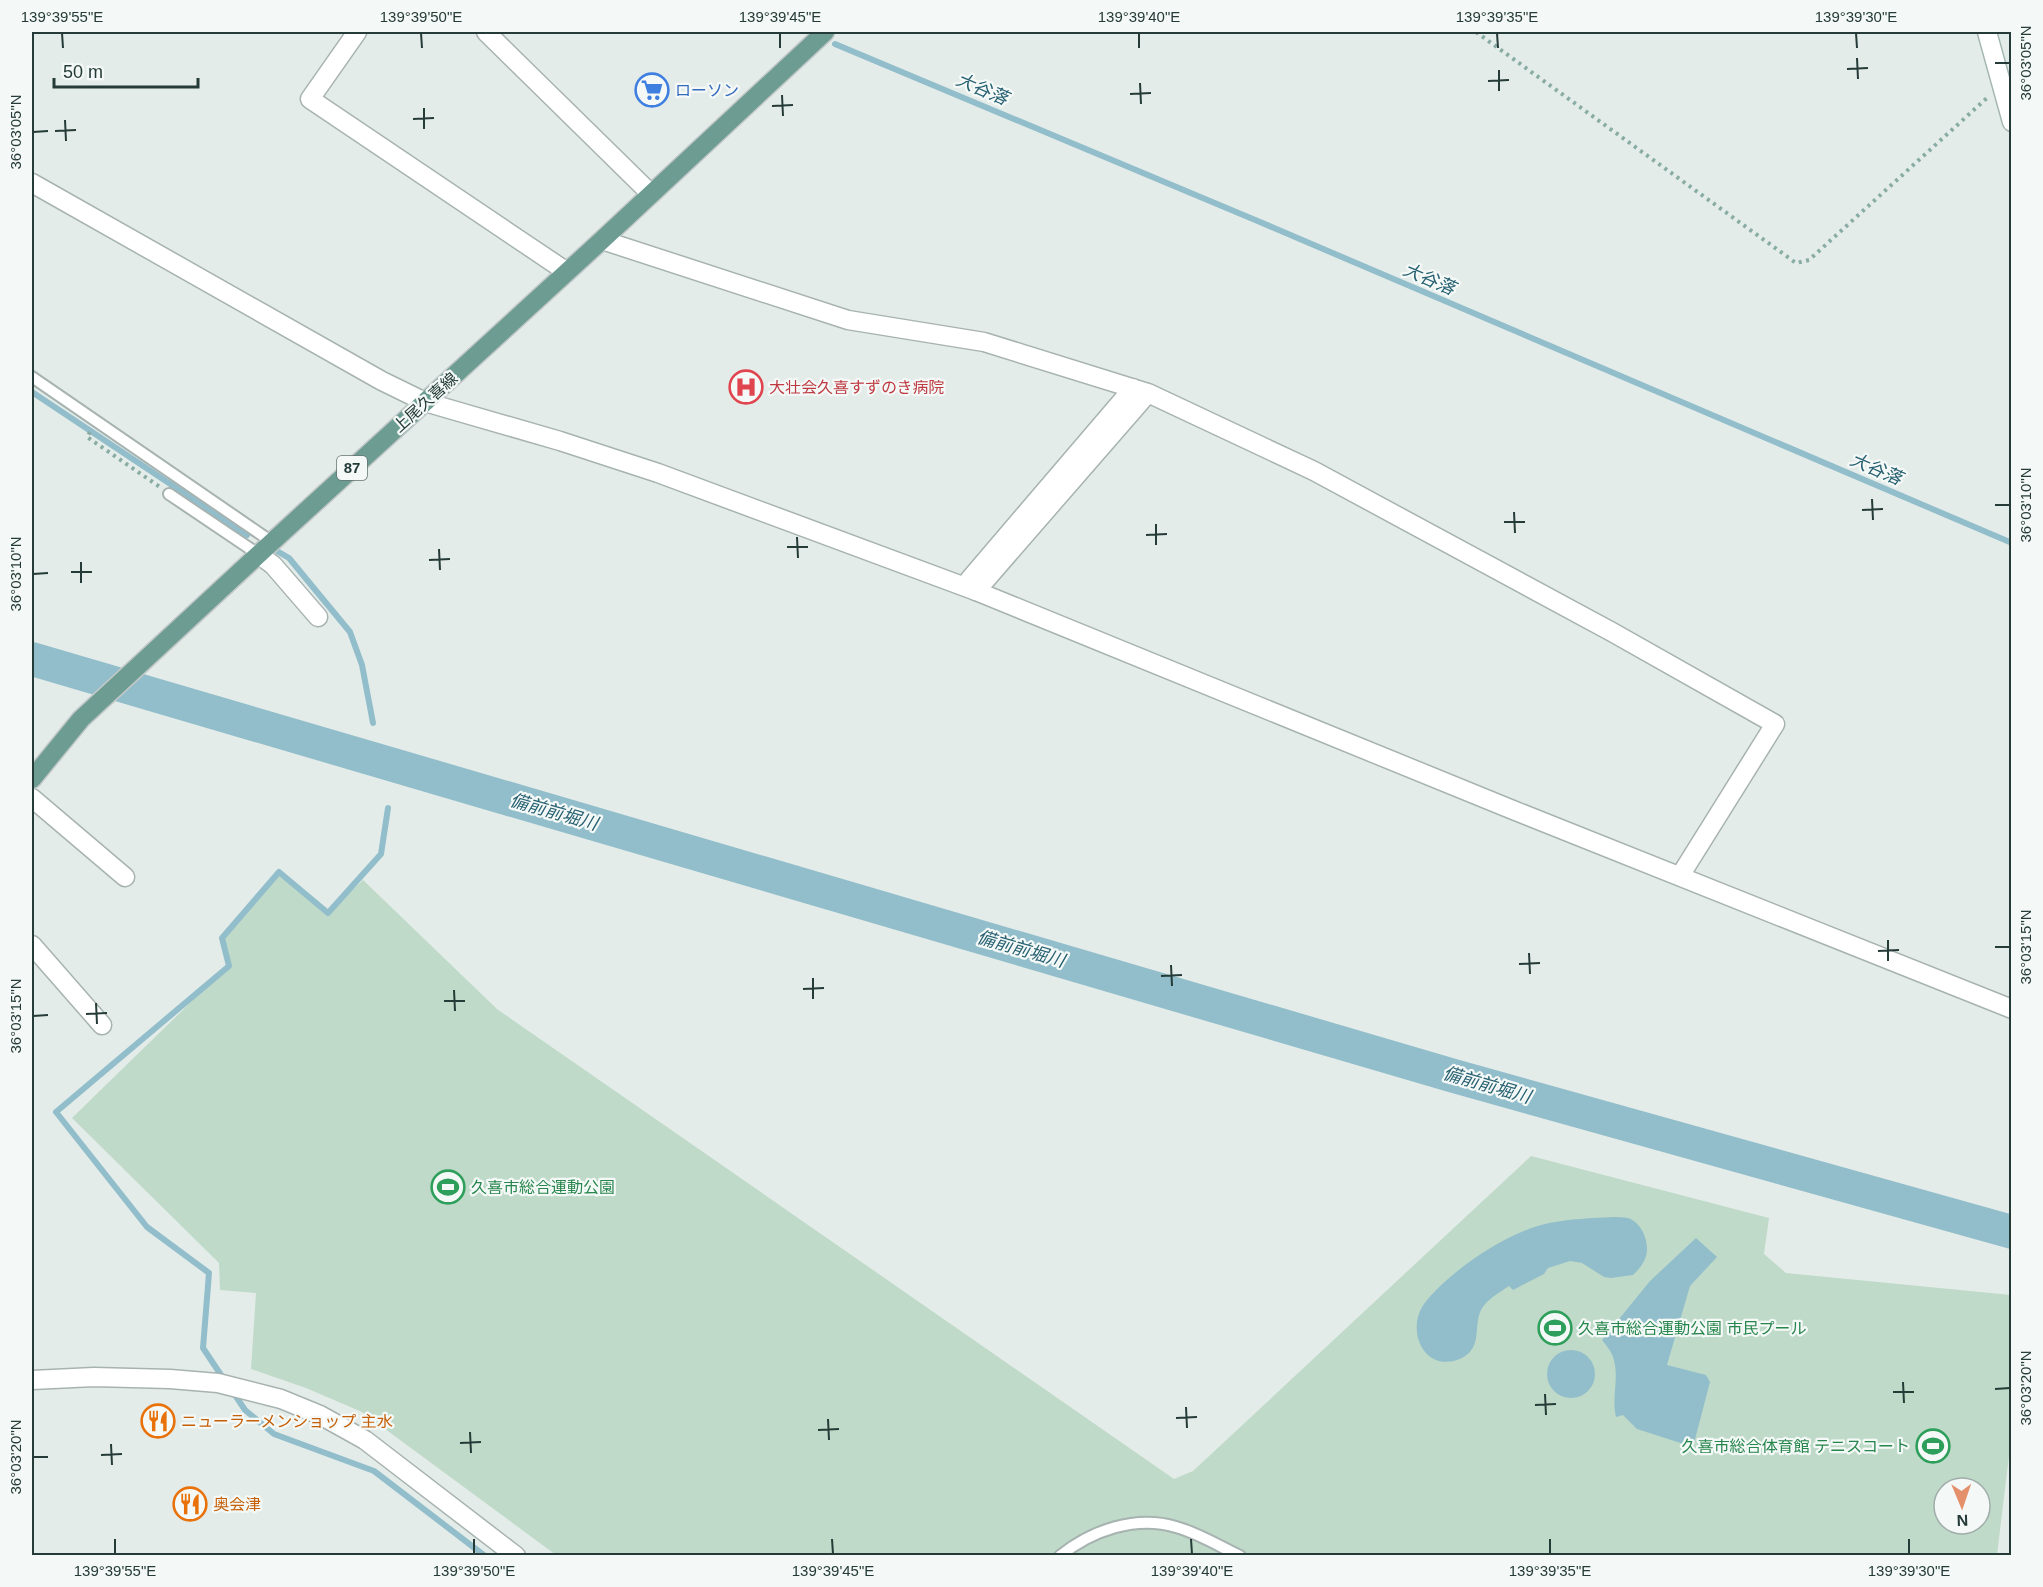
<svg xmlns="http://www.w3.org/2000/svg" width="2043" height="1587" font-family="Helvetica,'Noto Sans JP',sans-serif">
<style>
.green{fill:#bfdac8;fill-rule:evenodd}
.water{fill:#92becb}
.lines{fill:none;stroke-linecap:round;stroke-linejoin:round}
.stream{stroke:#92becb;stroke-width:6}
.river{stroke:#92becb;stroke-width:34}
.service-casing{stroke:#a7b3b0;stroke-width:14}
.minor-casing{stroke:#a7b3b0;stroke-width:21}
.tertiary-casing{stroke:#a7b3b0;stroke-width:21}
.secondary-casing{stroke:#a3b6b1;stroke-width:21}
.primary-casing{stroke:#c2c8c7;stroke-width:21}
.path{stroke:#88aca3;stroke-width:4;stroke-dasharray:3 4.5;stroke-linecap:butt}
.service{stroke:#fff;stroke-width:10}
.minor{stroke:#fff;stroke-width:18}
.tertiary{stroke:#fff;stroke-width:18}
.secondary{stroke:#fff;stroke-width:18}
.primary{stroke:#6d9c93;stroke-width:18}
.ticks{fill:none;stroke:#253b37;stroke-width:2}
.labels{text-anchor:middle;stroke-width:4.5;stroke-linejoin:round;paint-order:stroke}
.shield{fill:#f4f9f7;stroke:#637471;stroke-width:1.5}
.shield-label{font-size:15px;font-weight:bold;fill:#253b37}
.shop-label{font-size:16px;fill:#366cbe;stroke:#f4f9f7;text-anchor:start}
.health-label{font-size:16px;fill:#be3a42;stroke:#f4f9f7;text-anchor:start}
.street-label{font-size:16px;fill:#253b37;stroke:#f4f9f7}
.leisure-label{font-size:16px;fill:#27864d;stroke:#f4f9f7;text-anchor:start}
.food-label{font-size:16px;fill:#c56008;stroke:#f4f9f7;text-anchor:start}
.water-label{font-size:18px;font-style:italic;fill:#266071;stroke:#f4f9f7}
.neatline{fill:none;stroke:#253b37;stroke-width:2}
.ticks-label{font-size:15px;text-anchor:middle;fill:#253b37}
</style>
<rect width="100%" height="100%" fill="#e4ece9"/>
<path class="green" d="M279 872 328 913 363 880 497 1009 1174 1479 1193 1471 1531 1156 1769 1218 1764 1254 1786 1273 2011 1295 2012 1431 1997 1555H556L362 1412 306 1388 251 1369 256 1293 220 1290 219 1263 72 1118 228 966 222 938ZM1944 1488H1980V1524H1944Z"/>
<path class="water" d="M1613 1217C1617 1217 1623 1217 1628 1218 1643 1223 1651 1245 1645 1259 1642 1266 1638 1270 1633 1275L1611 1278 1604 1277 1582 1263 1570 1261 1548 1268 1544 1274 1513 1290 1509 1286C1499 1293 1487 1299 1481 1310 1473 1326 1483 1347 1462 1358 1425 1375 1405 1331 1424 1304 1449 1271 1509 1231 1549 1223 1570 1219 1591 1218 1613 1217Z
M1696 1238 1717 1257 1690 1286 1667 1365 1706 1375 1710 1382 1693 1447 1637 1429 1623 1415 1616 1417C1611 1397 1620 1377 1613 1357 1611 1351 1606 1345 1602 1340L1650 1281Z
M1547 1374a24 24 0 1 1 48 0a24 24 0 1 1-48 0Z"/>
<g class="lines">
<path class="stream" d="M835 44 1260 222 2012 543
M32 392 247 535
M277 551 289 558 350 632 362 665 373 723
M225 1381 203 1348 209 1273 147 1227 56 1112 229 966 222 938 279 872 328 913 381 854 388 808
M233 1392 245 1410 274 1434 374 1471 485 1556"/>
<path class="river" d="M32 659 1454 1076 2012 1232"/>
<g class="service-casing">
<path id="service" d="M32 377 272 542
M169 494 258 554
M1060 1556C1092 1530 1136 1515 1176 1527 1198 1533 1219 1546 1240 1556"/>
</g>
<g class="minor-casing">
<path id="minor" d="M357 32 310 99 567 272
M486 32 651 194
M32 183 382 381 425 402
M602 240 848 320 984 342 1148 393 1314 471 1612 632 1775 724 1680 876
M258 554 273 565 318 617
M969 580 1133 388
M976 591 1148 393
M32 798 125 877
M32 945 102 1025"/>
</g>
<g class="tertiary-casing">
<path id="tertiary" d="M425 402 560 441 658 473 976 591 1513 810 2012 1009
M32 1380 94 1377 170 1379 218 1383 281 1399 320 1415 365 1440 516 1556"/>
</g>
<g class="secondary-casing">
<path id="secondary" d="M1987 32 2012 122"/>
</g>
<g class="primary-casing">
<path id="primary" d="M32 779 81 719 272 542 602 240 825 32"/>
</g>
<path class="path" d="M1476 32 1796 263 1809 260 1988 97
M90 432 87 437 160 487"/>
<use href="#service" class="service"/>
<use href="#minor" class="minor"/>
<use href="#tertiary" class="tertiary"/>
<use href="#secondary" class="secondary"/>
<use href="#primary" class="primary"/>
</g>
<path class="ticks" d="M62 33 63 48M421 33 422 48M780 33V48M1139 33V48M1497 33 1498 48M1856 33 1857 48M1857 58 1858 79M1995 63H2010M1847 69 1868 68M1499 70V91M1488 81 1509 80M1140 83 1141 104M1130 94 1151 93M782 95 783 116M772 106 793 105M424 108V129M413 119 434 118M65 120 66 141M55 131 76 130M33 132 48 131M1872 499 1873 520M1995 505H2010M1862 510 1883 509M1514 512 1515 533M1504 522H1525M1156 524V545M1146 535 1167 534M797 537 798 558M787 547H808M439 549 440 570M429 560 450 559M81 562V583M71 572H92M33 574 48 573M1888 940V961M1995 947H2010M1878 951 1899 950M1529 953 1530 974M1519 964 1540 963M1171 965 1172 986M1161 976 1182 975M813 978V999M803 989 824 988M454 990 455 1011M444 1001H465M96 1003 97 1024M86 1014 107 1013M33 1016 48 1015M1903 1382 1904 1403M1995 1389 2010 1388M1893 1392H1914M1545 1394 1546 1415M1535 1405 1556 1404M1186 1407 1187 1428M1176 1418 1197 1417M828 1419 829 1440M818 1430 839 1429M470 1432 471 1453M460 1443 481 1442M111 1444 112 1465M101 1455 122 1454M33 1457H48M115 1539V1554M474 1539V1554M832 1539 833 1554M1191 1539 1192 1554M1550 1539V1554M1909 1539V1554"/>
<defs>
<g id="supermarket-ring" transform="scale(1.725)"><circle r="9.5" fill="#f4f9f7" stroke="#3f7fe0" stroke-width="1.5"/><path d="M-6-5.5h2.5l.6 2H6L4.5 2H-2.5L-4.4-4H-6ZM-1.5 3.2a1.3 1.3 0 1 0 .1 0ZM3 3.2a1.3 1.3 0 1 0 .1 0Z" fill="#3f7fe0"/></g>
<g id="hospital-ring" transform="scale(1.725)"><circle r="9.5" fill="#f4f9f7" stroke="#e0444e" stroke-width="1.5"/><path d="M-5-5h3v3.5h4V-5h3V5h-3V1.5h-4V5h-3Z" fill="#e0444e"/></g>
<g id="stadium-ring" transform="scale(1.725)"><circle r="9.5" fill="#f4f9f7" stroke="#2e9e5b" stroke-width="1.5"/><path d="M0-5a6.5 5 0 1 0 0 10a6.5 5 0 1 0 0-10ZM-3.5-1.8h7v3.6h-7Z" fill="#2e9e5b"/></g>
<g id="restaurant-ring" transform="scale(1.725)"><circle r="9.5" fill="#f4f9f7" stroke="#e8710a" stroke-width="1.5"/><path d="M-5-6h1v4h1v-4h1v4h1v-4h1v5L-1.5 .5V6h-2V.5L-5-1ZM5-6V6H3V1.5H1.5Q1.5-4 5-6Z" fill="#e8710a"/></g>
</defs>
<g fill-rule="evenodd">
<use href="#supermarket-ring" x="652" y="90"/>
<use href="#hospital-ring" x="746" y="387"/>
<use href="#stadium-ring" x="448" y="1187"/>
<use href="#stadium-ring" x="1555" y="1328"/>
<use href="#restaurant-ring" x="158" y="1421"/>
<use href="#stadium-ring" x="1933" y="1446"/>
<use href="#restaurant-ring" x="190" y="1504"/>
</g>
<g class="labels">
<rect class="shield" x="337" y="456" width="30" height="24" rx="4.5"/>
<g class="shield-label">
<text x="352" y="473">87</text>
</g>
<g class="shop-label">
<text x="675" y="96">ローソン</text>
</g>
<g class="health-label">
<text x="769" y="393">大壮会久喜すずのき病院</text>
</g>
<g class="street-label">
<text transform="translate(425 402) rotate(-42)" y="6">上尾久喜線</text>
</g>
<g class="leisure-label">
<text x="471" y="1193">久喜市総合運動公園</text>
<text x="1578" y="1334">久喜市総合運動公園 市民プール</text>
<text x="1910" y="1452" text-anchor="end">久喜市総合体育館 テニスコート</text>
</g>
<g class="food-label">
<text x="181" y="1427">ニューラーメンショップ 主水</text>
<text x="213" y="1510">奥会津</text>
</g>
<g class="water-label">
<text transform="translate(982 89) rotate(23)" y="6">大谷落</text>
<text transform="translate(1429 279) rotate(23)" y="6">大谷落</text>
<text transform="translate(1876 469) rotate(23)" y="6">大谷落</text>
<text transform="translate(554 812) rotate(16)" y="6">備前前堀川</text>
<text transform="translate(1021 949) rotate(16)" y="6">備前前堀川</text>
<text transform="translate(1487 1085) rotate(16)" y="6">備前前堀川</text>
</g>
</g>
<rect width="2043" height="1587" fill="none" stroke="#f4f9f7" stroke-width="66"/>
<g transform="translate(1962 1506) rotate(178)"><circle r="28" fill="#f4f9f7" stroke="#a1adaa" stroke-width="1.5"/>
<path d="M0-4.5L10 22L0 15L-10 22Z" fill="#e3906b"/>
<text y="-9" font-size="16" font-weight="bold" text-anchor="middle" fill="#253b37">N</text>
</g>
<path d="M54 78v9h144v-9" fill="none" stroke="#253b37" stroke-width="3"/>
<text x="63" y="78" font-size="18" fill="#253b37" stroke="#f4f9f7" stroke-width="4.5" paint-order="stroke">50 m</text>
<rect x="33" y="33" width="1977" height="1521" class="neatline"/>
<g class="ticks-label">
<text x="62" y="22">139°39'55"E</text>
<text x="421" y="22">139°39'50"E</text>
<text x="780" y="22">139°39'45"E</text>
<text x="1139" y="22">139°39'40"E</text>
<text x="1497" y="22">139°39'35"E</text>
<text x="1856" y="22">139°39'30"E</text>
<text transform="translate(2026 63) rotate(-90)" y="5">36°03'05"N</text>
<text transform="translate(16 132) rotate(-90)" y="5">36°03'05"N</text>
<text transform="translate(2026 505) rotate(-90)" y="5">36°03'10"N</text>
<text transform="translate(16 574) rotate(-90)" y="5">36°03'10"N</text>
<text transform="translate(2026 947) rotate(-90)" y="5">36°03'15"N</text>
<text transform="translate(16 1016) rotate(-90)" y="5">36°03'15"N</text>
<text transform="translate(2026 1388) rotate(-90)" y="5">36°03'20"N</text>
<text transform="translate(16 1457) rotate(-90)" y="5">36°03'20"N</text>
<text x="115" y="1576">139°39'55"E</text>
<text x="474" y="1576">139°39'50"E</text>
<text x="833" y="1576">139°39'45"E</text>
<text x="1192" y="1576">139°39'40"E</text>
<text x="1550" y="1576">139°39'35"E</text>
<text x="1909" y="1576">139°39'30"E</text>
</g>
</svg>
